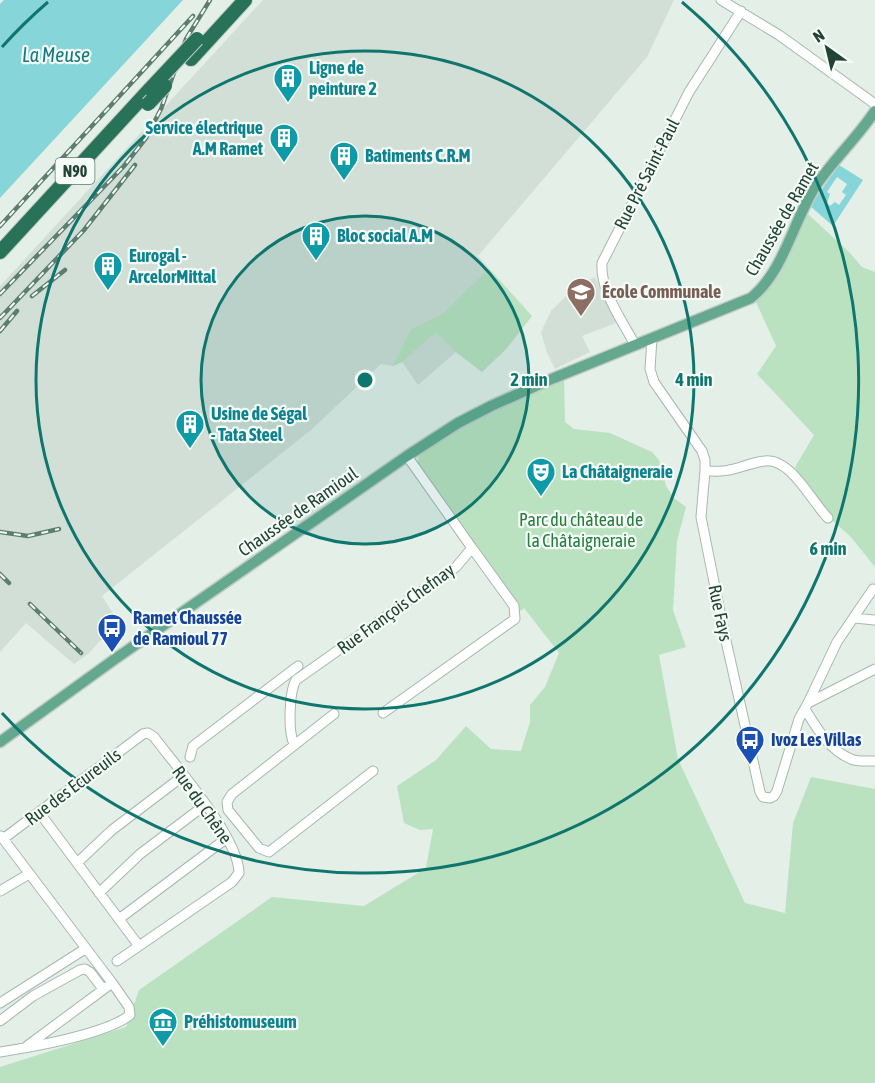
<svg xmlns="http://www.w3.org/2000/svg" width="875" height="1083" font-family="'Asap Condensed',sans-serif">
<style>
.built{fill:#d2dfd7}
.green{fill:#bbe2c0}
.water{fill:#86d6d9;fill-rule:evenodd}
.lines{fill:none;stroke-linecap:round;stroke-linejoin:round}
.minor-casing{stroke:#a6b8af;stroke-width:11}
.major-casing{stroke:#c1cac6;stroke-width:13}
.highway-casing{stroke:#c1cac6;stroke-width:16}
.minor{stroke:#fff;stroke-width:9}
.major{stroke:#64a98f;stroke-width:10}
.highway{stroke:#29725a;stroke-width:14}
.rail-casing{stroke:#5c7e70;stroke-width:4.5}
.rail{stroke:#f5fbf7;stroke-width:2;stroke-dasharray:7;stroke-linecap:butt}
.highway-bridge-casing{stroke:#c1cac6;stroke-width:16;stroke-linecap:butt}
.highway-bridge{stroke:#29725a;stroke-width:14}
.ring{fill:none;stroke:#0f766e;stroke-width:3}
.labels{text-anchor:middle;stroke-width:4.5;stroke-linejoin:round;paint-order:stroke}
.shield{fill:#f5fbf7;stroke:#617a6f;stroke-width:1.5}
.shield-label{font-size:16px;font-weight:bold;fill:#214335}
.culture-label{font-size:18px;font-weight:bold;fill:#0d838f;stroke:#f5fbf7;text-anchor:start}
.street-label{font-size:18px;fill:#214335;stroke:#f5fbf7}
.education-label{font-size:18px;font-weight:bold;fill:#785e54;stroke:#f5fbf7;text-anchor:start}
.park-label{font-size:18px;fill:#267e3e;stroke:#f5fbf7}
.transit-label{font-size:18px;font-weight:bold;fill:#164399;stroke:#f5fbf7;text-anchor:start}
.water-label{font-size:20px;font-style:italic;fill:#147a80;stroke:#f5fbf7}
.centre{fill:#0f766e;stroke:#f5fbf7;stroke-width:3}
.ring-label{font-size:18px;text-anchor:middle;font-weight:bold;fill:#0f766e;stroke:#f5fbf7;stroke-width:4.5;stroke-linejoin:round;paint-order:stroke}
</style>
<rect width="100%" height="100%" fill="#e4efe8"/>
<path class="built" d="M263 0H674L647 57 478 256 532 316 506 349 482 372 456 352 418 385 402 362 393 366 381 364 311 430 102 596 118 621 88 654 74 664 26 623 0 652V286Z
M595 277 616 323 582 336 590 352 555 369 546 350 541 332 551 311 576 286Z"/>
<path class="green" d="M808 214 850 253 862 267 875 272V567L850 536 817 507 795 467 814 435 757 374 776 346 756 302 769 287 779 270Z
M489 269 532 316 506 349 482 372 456 352 436 332 402 362 393 366 411 329 441 315Z
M564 378 565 422 574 429 610 433 652 452 659 460 666 486 674 498 686 507 677 541 673 610 686 647 659 655 678 759 745 903 785 913 793 823 811 777 875 789V1083H0V1067L126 1027 139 990 272 897 364 906 426 868 433 829 420 830 404 823 397 786 436 760 466 726 491 749 521 751 530 722V705L545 687 559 653 524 608 521 611 418 467V458L422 450 469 421Z"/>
<path class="water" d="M4 0H183L0 198V4Z
M839 165 863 180 833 226 810 206ZM837 177 847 184 842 192 846 195 839 205 835 202 830 206 827 203 830 194 827 192Z"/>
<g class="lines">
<g class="minor-casing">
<path id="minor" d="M721 0 779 35 875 104
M652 338 650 369 654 382 702 451 705 460V471L701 517 724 632 760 792 763 797 770 798 774 796 777 791 799 719 808 703 875 669
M635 345C622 320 600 291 602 263L689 92 741 11
M705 471C713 471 721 472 729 470 741 468 753 462 765 461 791 458 811 501 828 518
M854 618 875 620
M808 703 837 642 873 589
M805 709C816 727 829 750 851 759 857 762 868 761 875 761
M383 713 515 619 514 606 472 548
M334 714 232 794 227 802 228 810 259 848 269 852 373 771
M294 744C288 732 289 692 296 680L456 567 472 548 407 456
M190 757 193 746 298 666
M3 839C50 804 96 769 143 734L148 733 154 737C176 766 239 838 239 873L232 882 139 946 39 812
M77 863 112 830 183 776
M0 891 29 874
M99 893 140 854 205 805
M119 919 227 838
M117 961 139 946
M0 1003 85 949
M0 1021 33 996 80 970 85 969 90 972 103 989
M27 1046 108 986
M0 1052C32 1047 106 1034 130 1015L129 1007 113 984 1 836"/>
</g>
<g class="major-casing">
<path id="major" d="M0 742 115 659 407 456 458 423 491 406 554 378 751 298C784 271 793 222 815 187 833 160 857 138 875 111"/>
</g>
<g class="highway-casing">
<path id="highway" d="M191 59 245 0
M0 252 150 89"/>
</g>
<use href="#minor" class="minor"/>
<use href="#major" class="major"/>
<use href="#highway" class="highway"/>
<g class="rail-casing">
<path id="rail" d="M0 226 193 16
M0 294 124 166 146 138 161 109 186 39 210 0
M32 296 65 270
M0 318 84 230 135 165
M0 331 17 311
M0 532 28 536 59 529
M0 574 9 583
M30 604 81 653"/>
</g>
<use href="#rail" class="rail"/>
<g class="highway-bridge-casing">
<path id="highway-bridge" d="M150 89 197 39
M148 104 165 86"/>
</g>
<use href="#highway-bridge" class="highway-bridge"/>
</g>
<circle cx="365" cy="380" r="164" fill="#0f766e" fill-opacity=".12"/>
<g class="ring">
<circle cx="365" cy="380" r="164"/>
<circle cx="365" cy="380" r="329"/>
<path d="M2 47A493 493 0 0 1 48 2M682 2A493 493 0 1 1 2 713"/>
</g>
<defs>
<g id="building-pin" transform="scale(1.5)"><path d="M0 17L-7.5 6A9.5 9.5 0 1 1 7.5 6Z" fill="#0f9aa8" stroke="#f5fbf7"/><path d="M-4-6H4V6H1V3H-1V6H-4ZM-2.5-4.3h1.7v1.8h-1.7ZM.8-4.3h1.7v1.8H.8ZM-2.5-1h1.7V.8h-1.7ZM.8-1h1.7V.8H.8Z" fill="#fff"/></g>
<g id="school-pin" transform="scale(1.5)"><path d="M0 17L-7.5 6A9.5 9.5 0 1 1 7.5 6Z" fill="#8d6e63" stroke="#f5fbf7"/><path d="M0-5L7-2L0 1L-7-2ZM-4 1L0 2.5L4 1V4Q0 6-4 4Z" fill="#fff"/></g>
<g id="theatre-pin" transform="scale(1.5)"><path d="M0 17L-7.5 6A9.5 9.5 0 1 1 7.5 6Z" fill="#0f9aa8" stroke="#f5fbf7"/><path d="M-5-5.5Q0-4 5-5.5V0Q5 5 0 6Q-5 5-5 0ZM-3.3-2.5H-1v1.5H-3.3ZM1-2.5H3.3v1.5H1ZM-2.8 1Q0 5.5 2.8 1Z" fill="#fff"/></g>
<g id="bus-pin" transform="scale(1.5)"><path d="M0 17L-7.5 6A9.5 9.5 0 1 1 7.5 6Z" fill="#1a4fb4" stroke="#f5fbf7"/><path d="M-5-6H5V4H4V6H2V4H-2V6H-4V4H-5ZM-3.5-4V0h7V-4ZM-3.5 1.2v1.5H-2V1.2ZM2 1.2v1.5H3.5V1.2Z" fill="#fff"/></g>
<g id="museum-pin" transform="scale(1.5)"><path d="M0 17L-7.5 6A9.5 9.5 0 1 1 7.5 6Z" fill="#0f9aa8" stroke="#f5fbf7"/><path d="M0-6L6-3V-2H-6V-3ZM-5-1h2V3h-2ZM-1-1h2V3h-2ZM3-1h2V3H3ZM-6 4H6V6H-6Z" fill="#fff"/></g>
</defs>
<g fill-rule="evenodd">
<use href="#building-pin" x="288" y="78"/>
<use href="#building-pin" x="284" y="138"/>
<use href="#building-pin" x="344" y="156"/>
<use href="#building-pin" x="316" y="236"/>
<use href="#building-pin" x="108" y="266"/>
<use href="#school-pin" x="581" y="292"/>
<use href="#building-pin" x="190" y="424"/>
<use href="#theatre-pin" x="541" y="472"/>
<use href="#bus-pin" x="112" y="628"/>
<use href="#bus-pin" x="750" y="740"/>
<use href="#museum-pin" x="163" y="1022"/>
</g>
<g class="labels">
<rect class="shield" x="55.5" y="158" width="39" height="26" rx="4.5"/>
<g class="shield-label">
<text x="75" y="177">N90</text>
</g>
<g class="culture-label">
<text x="309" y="74">Ligne de<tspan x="309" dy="21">peinture 2</tspan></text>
<text x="263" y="134" text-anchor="end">Service électrique<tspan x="263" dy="21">A.M Ramet</tspan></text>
<text x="365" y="162">Batiments C.R.M</text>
<text x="337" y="242">Bloc social A.M</text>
<text x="129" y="262">Eurogal -<tspan x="129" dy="21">ArcelorMittal</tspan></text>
<text x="211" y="420">Usine de Ségal<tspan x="211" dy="21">- Tata Steel</tspan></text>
<text x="562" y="478">La Châtaigneraie</text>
<text x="184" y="1028">Préhistomuseum</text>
</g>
<g class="street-label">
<text transform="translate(647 174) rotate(-63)" y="6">Rue Pré Saint-Paul</text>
<text transform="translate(782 219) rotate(-60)" y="6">Chaussée de Ramet</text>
<text transform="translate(298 512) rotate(-35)" y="6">Chaussée de Ramioul</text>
<text transform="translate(396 609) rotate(-36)" y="6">Rue François Chefnay</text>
<text transform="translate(720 613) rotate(78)" y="6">Rue Fays</text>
<text transform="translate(73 787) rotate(-37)" y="6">Rue des Ecureuils</text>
<text transform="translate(202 805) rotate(55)" y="6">Rue du Chêne</text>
</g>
<g class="education-label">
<text x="602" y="298">École Communale</text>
</g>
<g class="park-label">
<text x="581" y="526">Parc du château de<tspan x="581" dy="21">la Châtaigneraie</tspan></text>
</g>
<g class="transit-label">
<text x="133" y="624">Ramet Chaussée<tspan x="133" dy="21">de Ramioul 77</tspan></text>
<text x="771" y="746">Ivoz Les Villas</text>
</g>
<g class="water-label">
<text x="56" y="62">La Meuse</text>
</g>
</g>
<circle cx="365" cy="380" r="9" class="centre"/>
<g class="ring-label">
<text x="529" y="386">2 min</text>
<text x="694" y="386">4 min</text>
<text x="828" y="555">6 min</text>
</g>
<g transform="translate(827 48) rotate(326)" stroke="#f5fbf7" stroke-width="4.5" paint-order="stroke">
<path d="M0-4.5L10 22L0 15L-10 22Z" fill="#214335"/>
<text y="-9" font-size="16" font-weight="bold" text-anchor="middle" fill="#214335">N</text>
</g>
</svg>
